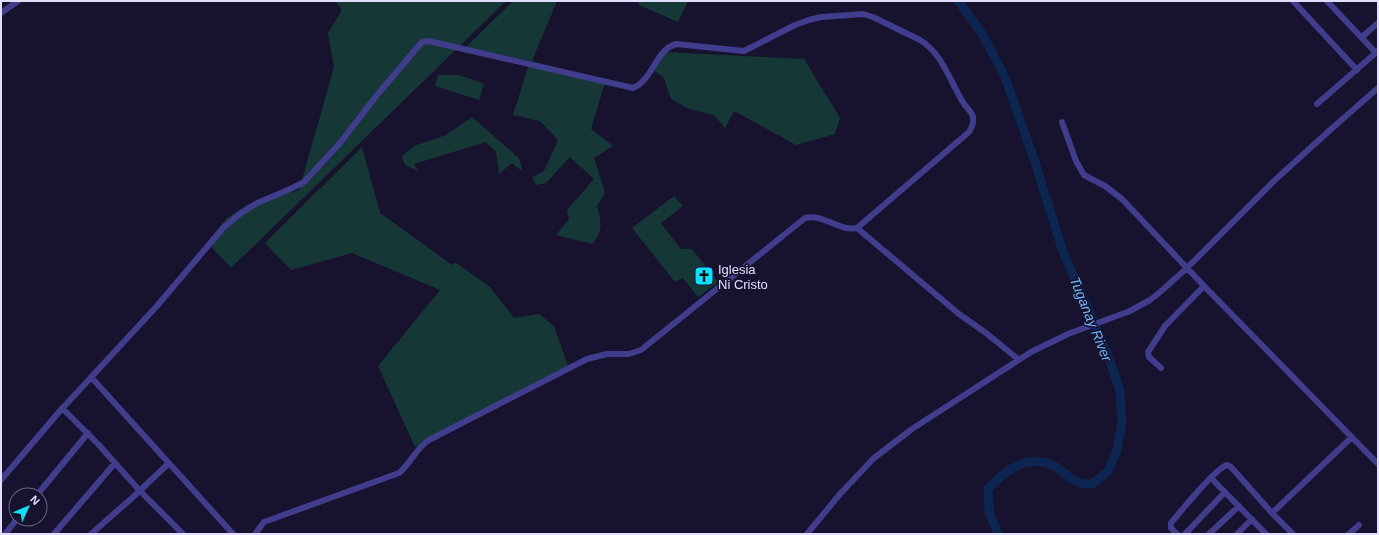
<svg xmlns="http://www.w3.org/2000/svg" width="1379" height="535" font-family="Arial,sans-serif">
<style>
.green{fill:#153837}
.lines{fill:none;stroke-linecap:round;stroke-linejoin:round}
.river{stroke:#0d2551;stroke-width:9}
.minor{stroke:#413d8d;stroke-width:6}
.labels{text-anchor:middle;stroke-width:3.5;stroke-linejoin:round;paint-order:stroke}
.poi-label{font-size:13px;fill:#e3deff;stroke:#17122d;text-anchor:start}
.water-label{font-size:14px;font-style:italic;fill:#6cb8ff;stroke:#17122d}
</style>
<rect width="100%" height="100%" fill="#17122d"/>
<path class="green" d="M335 1H506L231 268 207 242 227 218 247 205 299 190 334 67 328 33 342 10Z
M513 1H557L532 61 605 83 591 129 613 146 594 158 605 193 597 206C601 221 604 231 592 244L556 235 569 219 567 210 594 179 570 157 546 183 536 185 532 177 544 171 558 140 540 121 513 115 530 61 466 47Z
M638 1H688L678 22 639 5Z
M664 52 804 59 840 118 835 134 796 145 734 111 725 128 714 115 689 109 671 99 663 76 654 71Z
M438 75H459L484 84 479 100 435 86Z
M472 117 519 158 523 172 512 163 499 174 496 152 486 142 414 164 418 171 405 165 402 156 414 146 446 135Z
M362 147 380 213 452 265 455 262 490 287 514 318 539 314 554 326 568 366 415 447 378 366 440 290 352 253 291 270 265 243Z
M674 196 683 206 661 223 681 249H692L718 282 698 297 683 278 675 282 632 228Z"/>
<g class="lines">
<path class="river" d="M958 1 981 32 1005 77 1035 162 1063 252 1087 306 1110 361 1120 391 1122 424 1117 450 1108 471 1092 484C1088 484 1084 484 1080 483 1072 481 1062 470 1054 466 1028 453 1005 470 988 489L989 512 998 534"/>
<path class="minor" d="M1293 1 1357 70
M1327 1 1376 53
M1 13 18 1
M1362 37 1378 23
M1317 104 1378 51
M1062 122 1076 161 1084 175 1105 186 1122 199 1204 286 1378 464
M857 228 959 314 986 333 1018 359
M1161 368 1149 357 1148 352 1165 326 1204 286
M91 377 233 534
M62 408 98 444 140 491 183 534
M1211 478 1266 534
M1 480 59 412 156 307 224 227 241 213 257 203 288 190 304 182 340 143 377 95 422 42 429 41 433 42 633 88C653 80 655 50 676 44L744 51 795 25 809 20 821 17 863 14 873 17 920 40C943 54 950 82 964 104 967 108 971 111 973 117 974 122 972 127 969 132L857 228C839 232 823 213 805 218L641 350 629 354H607L587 359 429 440C416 448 411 463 399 473L275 518 264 522 255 534
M37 495 88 433
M1272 513 1352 437
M5 534 17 519
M54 534 115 463
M91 534 132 498 169 463
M807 534 840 494 874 458 912 429 1031 352 1068 334 1130 311 1150 300 1159 293 1187 268 1276 179 1329 131 1378 88
M1177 534 1171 528V523C1180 512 1216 468 1227 465L1231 467 1272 513 1293 534
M1185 534 1225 492
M1209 534 1239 506
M1237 534 1252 519
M1349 534 1359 525"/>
</g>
<defs>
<g id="church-square" transform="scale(1)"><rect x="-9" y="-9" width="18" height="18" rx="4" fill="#0ae2ff" stroke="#17122d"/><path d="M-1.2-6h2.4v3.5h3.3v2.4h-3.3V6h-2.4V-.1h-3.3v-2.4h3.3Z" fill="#111"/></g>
</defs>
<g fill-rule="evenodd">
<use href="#church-square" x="704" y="276"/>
</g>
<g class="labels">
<g class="poi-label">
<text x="718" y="274">Iglesia<tspan x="718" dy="15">Ni Cristo</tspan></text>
</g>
<g class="water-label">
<text transform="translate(1091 319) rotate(68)" y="5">Tuganay River</text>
</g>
</g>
<rect width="1379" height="535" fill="none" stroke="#e3deff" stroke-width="4"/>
<g transform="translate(28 507) rotate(46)"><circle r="19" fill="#17122d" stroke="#696481"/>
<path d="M0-3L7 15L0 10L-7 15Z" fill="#0ae2ff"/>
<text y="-6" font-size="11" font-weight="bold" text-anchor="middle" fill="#e3deff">N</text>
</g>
</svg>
